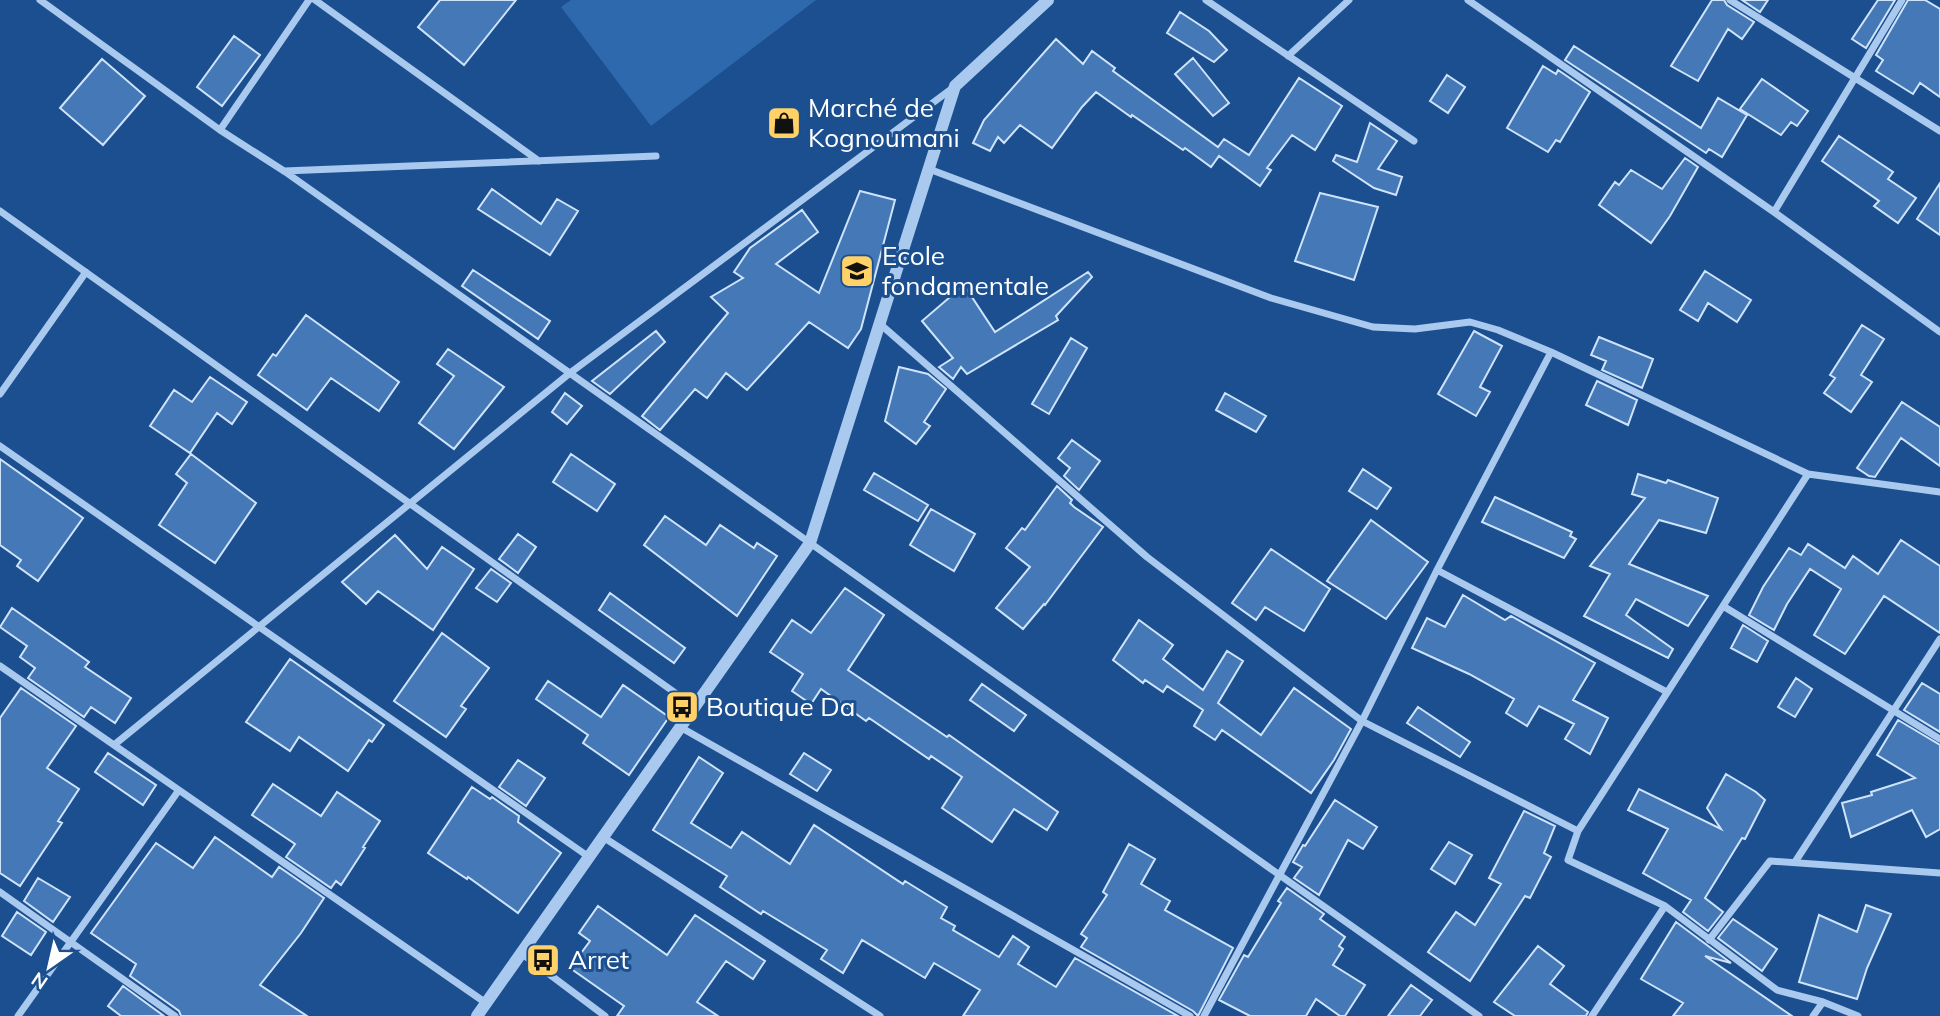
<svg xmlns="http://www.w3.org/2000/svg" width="1940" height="1016" font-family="Mulish,sans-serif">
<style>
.green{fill:#2e69ad}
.building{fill:#4478b7;stroke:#cfe3fa;stroke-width:2}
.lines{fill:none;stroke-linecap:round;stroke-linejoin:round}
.minor{stroke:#a9c9ee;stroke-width:7}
.tertiary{stroke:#a9c9ee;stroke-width:12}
.labels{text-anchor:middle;stroke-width:6;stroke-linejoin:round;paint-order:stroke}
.poi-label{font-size:26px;fill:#fff;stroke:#1b4f8f;text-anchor:start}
</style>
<rect width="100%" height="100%" fill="#1b4f8f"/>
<path class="green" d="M571 0H816L651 126 561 7Z"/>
<path class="building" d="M440 0H516L464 65 418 27Z
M1712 0H1724L1727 5 1754 22 1742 39 1728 29 1698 81 1671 66Z
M1742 0H1768L1760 12Z
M1878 0H1895L1866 48 1852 39Z
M1908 0H1925L1940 9V97L1920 83 1913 94 1876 71 1883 60 1876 55Z
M1180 12 1209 31 1227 50 1214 62 1167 33Z
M234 36 260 55 222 106 197 87Z
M1056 39 1083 64 1092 51 1115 68 1113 71 1218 147 1224 139 1249 155 1299 78 1342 106 1315 150 1292 135 1267 168 1271 170 1260 186 1219 156 1211 167 1185 148 1183 150 1132 115 1131 117 1096 92 1082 107 1052 148 1020 125 1004 143 998 137 990 151 973 143 984 120Z
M1574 46 1701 128 1718 98 1747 115 1722 157 1709 149 1706 153 1565 60Z
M1193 58 1229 103 1213 116 1175 74Z
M102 59 145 96 103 145 60 108Z
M1543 66 1556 74 1558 70 1590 92 1560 142 1556 140 1548 152 1507 128Z
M1447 75 1465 87 1448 113 1430 101Z
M1762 79 1808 111 1797 126 1791 122 1781 135 1740 109Z
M1370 123 1397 141 1378 169 1402 177 1396 195 1374 188 1333 161 1336 155 1357 162Z
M1839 136 1893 172 1888 179 1916 198 1898 223 1874 206 1879 201 1822 161Z
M1685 158 1698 167 1670 216 1651 243 1599 205 1615 182 1619 185 1631 170 1662 189Z
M1940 183V235L1917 219Z
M492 189 541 224 557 199 578 211 550 255 478 209Z
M860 191 895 200 861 329 848 348 809 322 747 390 726 373 707 398 695 389 660 430 642 416 728 313 711 297 743 278 734 272 750 248 802 210 818 232 776 264 819 293Z
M1320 193 1378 207 1354 280 1295 261Z
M473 270 550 321 538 339 462 286Z
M1705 271 1751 300 1737 322 1708 303 1698 321 1680 310Z
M1088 272 1092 277 1056 316 1058 320 967 374 961 367 953 379 939 367 953 358 922 321 964 285 995 332Z
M306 315 399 382 379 411 331 378 307 410 258 375 273 354 276 356Z
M1862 325 1884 339 1861 375 1872 382 1851 412 1824 393 1835 378 1830 375Z
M656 331 665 342 610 394 592 381Z
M1474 331 1502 346 1480 387 1490 392 1476 416 1438 394Z
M1599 337 1653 359 1642 388 1602 370 1606 361 1591 355Z
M1071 338 1087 348 1049 414 1032 404Z
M448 349 504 387 454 449 419 423 454 376 437 364Z
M899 367 928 374 946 389 924 422 930 426 916 444 885 421Z
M210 377 247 402 232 424 217 413 190 453 150 426 174 390 192 402Z
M1597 381 1637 400 1628 425 1586 405Z
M565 393 582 406 567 424 552 412Z
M1225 393 1266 416 1256 432 1216 410Z
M1902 402 1940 427V466L1901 438 1875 477 1869 476 1857 468Z
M1072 440 1100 461 1079 490 1064 476 1070 468 1058 458Z
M191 454 256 503 215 563 159 525 187 483 176 474Z
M571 454 615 484 597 511 553 482Z
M0 459 83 518 38 581 17 566 21 560 0 545Z
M1363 469 1391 488 1377 509 1349 491Z
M874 473 928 505 918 521 864 490Z
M1638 474 1666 483 1668 480 1718 498 1706 533 1659 520 1629 564 1708 596 1688 626 1636 599 1626 615 1673 649 1668 658 1584 616 1610 574 1590 566 1645 498 1632 494Z
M1057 486 1072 500 1070 503 1074 507 1103 527 1045 605 1044 604 1023 629 996 608 1030 567 1006 548 1022 528 1025 530Z
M1495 497 1572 532 1570 536 1576 539 1564 558 1482 522Z
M931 509 975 534 954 571 910 545Z
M665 516 706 545 720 525 754 548 757 543 777 556 737 616 644 545Z
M1371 520 1428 562 1386 619 1327 581Z
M518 534 536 547 518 573 499 559Z
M395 535 427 569 442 547 474 569 433 630 378 591 366 604 342 582Z
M1901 540 1940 566V633L1884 596 1845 654 1814 635 1841 589 1810 569 1787 604 1774 630 1749 615 1763 587 1789 548 1801 555 1808 544 1845 568 1853 556 1878 574Z
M1271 549 1330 589 1304 631 1265 607 1256 620 1232 603Z
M491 569 511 583 497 602 476 588Z
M845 588 884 615 848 670 947 737 949 735 1058 812 1047 830 1014 809 992 842 942 808 962 777 931 756 929 759 869 718 866 721 821 689 811 704 792 691 803 674 770 652 792 620 811 633Z
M610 593 685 648 674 663 599 610Z
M1463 595 1505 620 1511 616 1595 663 1573 700 1608 718 1590 754 1565 739 1574 724 1539 706 1527 726 1506 713 1514 699 1469 674 1412 648 1427 618 1445 627Z
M12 608 89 662 85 667 131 698 115 723 91 707 84 717 28 678 35 668 20 657 27 646 0 627Z
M1139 620 1173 645 1163 659 1203 690 1227 651 1243 661 1218 703 1261 735 1294 688 1351 729 1334 760 1311 793 1222 730 1215 740 1194 726 1203 710 1167 686 1163 692 1145 680 1143 683 1113 660Z
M1743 625 1768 641 1757 662 1731 648Z
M442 633 489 668 461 706 466 709 446 737 394 701Z
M290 659 384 725 372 742 369 740 348 771 299 737 290 751 246 722Z
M1796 678 1812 689 1795 717 1778 707Z
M548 681 601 717 623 685 669 717 629 775 583 743 588 735 536 699Z
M1922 683 1940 694V732L1904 710Z
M982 684 1026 715 1014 731 970 700Z
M21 688 76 726 47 768 79 789 58 821 62 823 20 886 0 873V718Z
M1418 707 1470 742 1460 757 1407 723Z
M1898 720 1940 745V829L1926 837 1912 810 1851 837 1842 803 1872 795 1871 792 1915 778 1877 755Z
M108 753 156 785 143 805 95 772Z
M804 753 831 770 817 791 790 774Z
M699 757 723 773 691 823 731 848 742 832 790 864 814 825 903 884 905 881 947 907 941 918 955 926 953 930 999 957 1013 936 1029 947 1018 964 1056 987 1075 958 1178 1016H963L980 990 934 963 925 978 862 940 843 973 821 959 827 950 763 911 761 914 720 887 727 876 653 830Z
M518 760 545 778 526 806 499 787Z
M1726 774 1756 792 1765 800 1745 839 1742 838 1705 898 1723 912 1708 931 1683 912 1691 900 1643 873 1668 829 1628 810 1639 789 1721 829 1707 808Z
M273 784 321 816 337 792 380 821 363 847 365 848 341 885 336 881 331 888 286 857 295 844 252 815Z
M472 787 490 799 492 797 519 816 518 822 561 853 518 913 468 877 467 879 428 853Z
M1335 800 1377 827 1363 849 1348 840 1319 895 1294 878 1302 867 1293 862 1303 845 1305 846Z
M1524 811 1555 826 1544 853 1551 857 1530 898 1525 896 1470 981 1428 952 1456 912 1475 925 1501 884 1489 878Z
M215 837 272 877 279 867 324 898 301 933 260 985 307 1016H181L179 1011 130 976 136 964 91 933 156 843 193 868Z
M1449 842 1472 855 1455 884 1431 869Z
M1129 844 1155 859 1141 884 1170 901 1165 910 1233 948 1198 1016 1193 1011 1081 947 1087 938 1081 934 1107 895 1103 892Z
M38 878 70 897 53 922 24 901Z
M1287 888 1324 914 1320 919 1345 937 1339 946 1343 949 1333 965 1365 985 1345 1016H1340L1316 999 1306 1016H1250L1219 1000 1244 955 1248 957 1281 903 1278 901Z
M1866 905 1891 914 1867 968 1857 999 1799 982 1819 915 1857 932Z
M598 906 667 955 695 915 765 961 753 979 726 961 697 1002 718 1016H617L624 1006 570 968 590 941 579 933Z
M17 912 46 932 31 955 2 936Z
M1733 919 1777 949 1762 971 1718 938Z
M1676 922 1731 963 1705 956 1792 1016H1673L1683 1003 1641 979Z
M1538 946 1564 966 1550 984 1588 1012 1586 1016H1515L1494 1002Z
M1411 985 1432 1000 1420 1016H1388Z
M123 986 164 1016H121L108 1006Z"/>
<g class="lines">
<path class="minor" d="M40 0 220 130 284 171 1479 1016
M315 0 539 161
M1206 0 1414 141
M1468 0 1774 212 1940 332
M1730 0 1940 131
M1288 56 1349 0
M220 130 309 0
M929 169 1271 298 1373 327 1415 329 1470 322 1498 330 1551 352 1808 474 1940 492
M284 171 656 156
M0 211 695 707
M1774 212 1902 0
M880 324 1147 557 1362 721 1578 831
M0 394 86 272
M0 446 589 857
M1808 474 1578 831 1568 860 1665 906 1777 990 1823 1002 1858 1016
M1437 570 1667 692
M1723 606 1940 739
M0 666 486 1003
M680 727 1190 1016
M114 745 570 373 954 87
M603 837 880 1016
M1795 862 1940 639
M0 892 175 1016
M1709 940 1770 861 1940 873
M521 953 605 1016
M18 1016 179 790
M1204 1016 1362 721 1437 570 1551 352
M1592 1016 1665 906
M1813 1016 1823 1002"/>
<path class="tertiary" d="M477 1016 810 543 955 86 1048 0"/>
</g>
<defs>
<g id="shop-square" transform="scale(1.75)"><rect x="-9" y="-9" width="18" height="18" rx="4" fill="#ffd166" stroke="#1b4f8f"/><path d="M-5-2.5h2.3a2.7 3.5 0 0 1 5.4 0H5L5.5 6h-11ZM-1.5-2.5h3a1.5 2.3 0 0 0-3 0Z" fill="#111"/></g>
<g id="school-square" transform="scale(1.75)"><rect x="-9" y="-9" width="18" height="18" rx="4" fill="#ffd166" stroke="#1b4f8f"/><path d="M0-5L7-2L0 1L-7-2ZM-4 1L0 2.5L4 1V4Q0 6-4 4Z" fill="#111"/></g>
<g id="bus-square" transform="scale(1.75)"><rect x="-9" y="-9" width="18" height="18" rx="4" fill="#ffd166" stroke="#1b4f8f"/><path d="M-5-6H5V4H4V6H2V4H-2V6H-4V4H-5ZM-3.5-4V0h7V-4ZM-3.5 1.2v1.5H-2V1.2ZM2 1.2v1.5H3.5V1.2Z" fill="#111"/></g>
</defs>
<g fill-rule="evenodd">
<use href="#shop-square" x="784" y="123"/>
<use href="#school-square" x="857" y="271"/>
<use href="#bus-square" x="682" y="707"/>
<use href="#bus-square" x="543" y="960"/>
</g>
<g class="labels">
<g class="poi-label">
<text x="808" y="117">Marché de<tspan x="808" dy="30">Kognoumani</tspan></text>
<text x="882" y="265">Ecole<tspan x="882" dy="30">fondamentale</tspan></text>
<text x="706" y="716">Boutique Da</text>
<text x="568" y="969">Arret</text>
</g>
</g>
<g transform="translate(49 967) rotate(214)" stroke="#1b4f8f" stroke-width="5" paint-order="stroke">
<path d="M0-5L12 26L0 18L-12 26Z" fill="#ffffff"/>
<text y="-10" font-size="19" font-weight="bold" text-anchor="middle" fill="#ffffff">N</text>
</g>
</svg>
